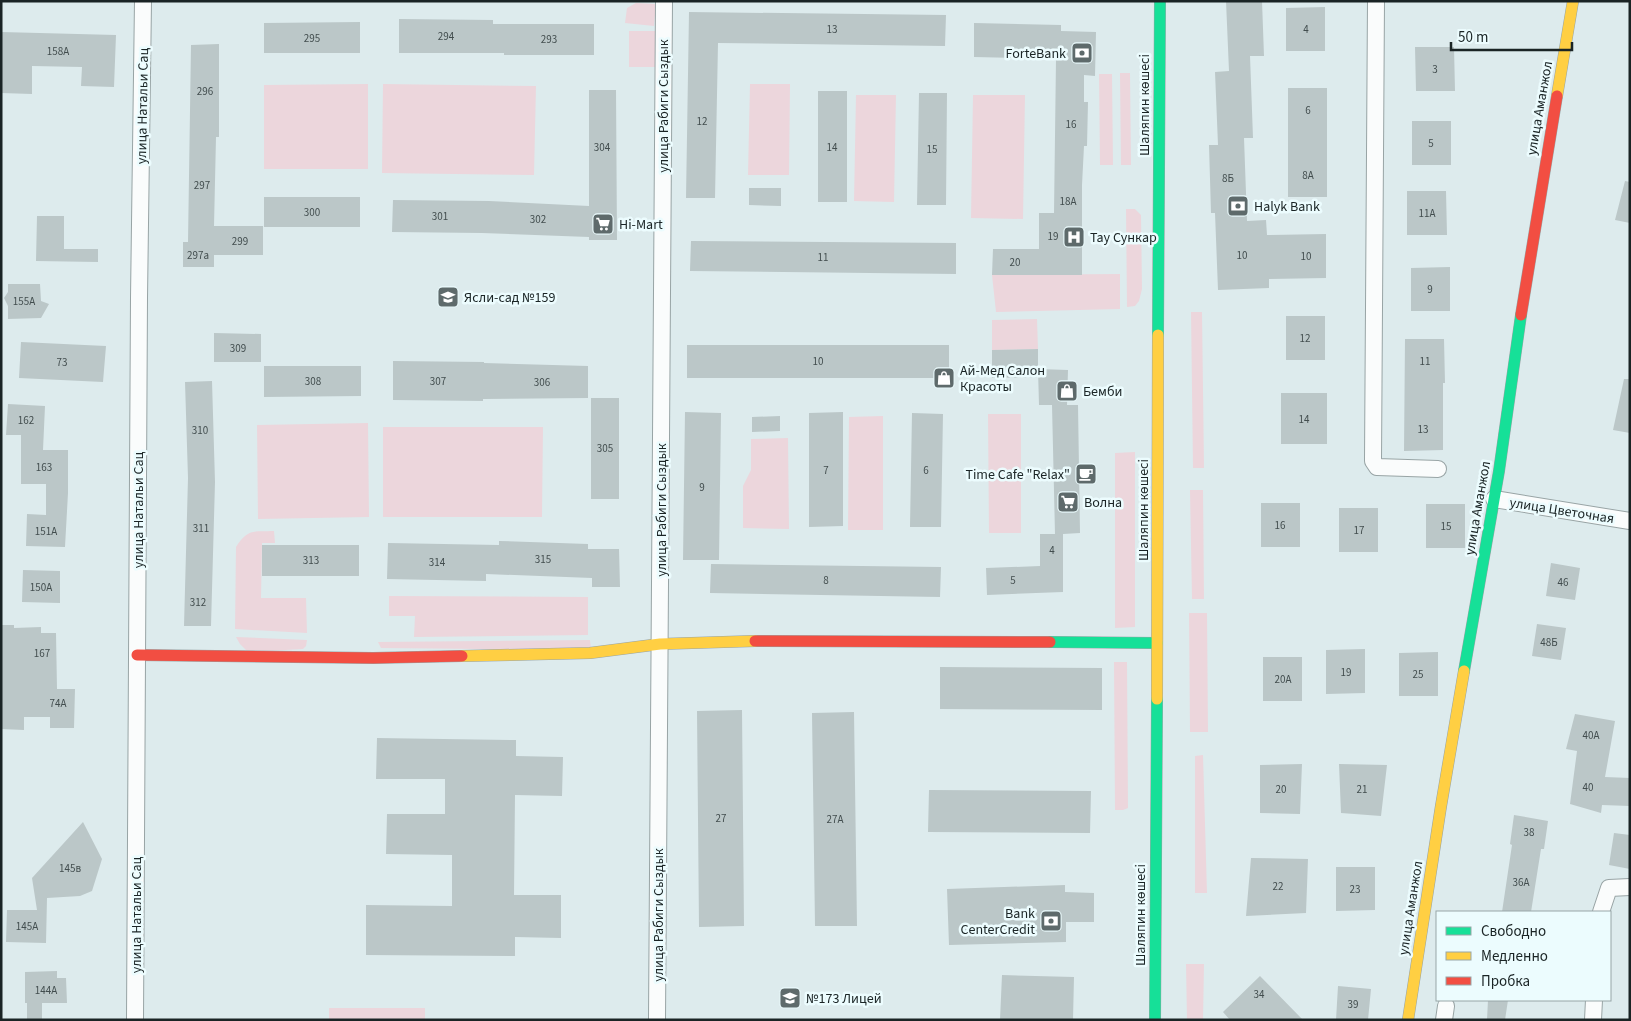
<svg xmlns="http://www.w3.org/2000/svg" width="1631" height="1021" font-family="'Source Sans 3',sans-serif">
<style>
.green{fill:#ecd6dc}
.building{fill:#bbc7c8}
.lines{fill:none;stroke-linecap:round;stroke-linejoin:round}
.street-casing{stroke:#98a4a5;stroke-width:18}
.fast-casing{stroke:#98a4a5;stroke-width:12}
.slow-casing{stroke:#98a4a5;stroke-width:12}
.jam-casing{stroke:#98a4a5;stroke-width:12}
.street{stroke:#fafcfc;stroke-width:16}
.fast{stroke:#16e098;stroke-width:11}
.slow{stroke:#ffcf43;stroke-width:11}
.jam{stroke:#f24e42;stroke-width:11}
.labels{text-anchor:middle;stroke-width:5;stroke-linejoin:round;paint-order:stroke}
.number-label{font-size:11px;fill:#424d4e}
.poi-label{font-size:14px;fill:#1a2425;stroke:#ecfcfe;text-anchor:start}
.street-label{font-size:14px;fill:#1a2425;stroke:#ecfcfe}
</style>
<rect width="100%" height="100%" fill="#ddebed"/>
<path class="green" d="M636 3 656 4 654 26 625 23 627 8Z
M629 31H656L655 67H629Z
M1120 73H1130L1131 165H1121Z
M1099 74H1112L1113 165H1100Z
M368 84V169H264V85Z
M383 84 536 86 534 175 382 173Z
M750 84H790L789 175H748Z
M856 95H896L894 202 854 201Z
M973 95H1025L1023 219 971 218Z
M1126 209H1135L1141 215 1142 289 1139 301 1135 306 1127 307Z
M1120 274V309L996 312 992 275Z
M1191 312H1202L1204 468H1193Z
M1037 319 1038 349 992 350V320Z
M988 414H1021V533H989Z
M883 416V530H848L849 417Z
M368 423 369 517 258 519 257 425Z
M383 427H543L542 517H383Z
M788 438 789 529 743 528V486L751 470V439Z
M1135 452V627L1115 628V453Z
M1190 490H1203L1204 599H1192Z
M274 531 275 543H262L261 598H306L307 633 235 629 236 547C248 528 254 532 274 531Z
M389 596 588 597V635L414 637 415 616H389Z
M1189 613H1207L1208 732H1190Z
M236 637 307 640 306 646 303 649 248 652 240 644Z
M590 640 591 650 381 648 378 642Z
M1114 662H1127L1128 808 1123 810H1115Z
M1203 755 1207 893H1195V756Z
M1186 964H1204L1203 1020H1187Z
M329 1008H425V1020H329Z"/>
<path class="building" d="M1226 1H1262L1264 56H1250L1253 138H1244L1247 221 1266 220 1267 235 1326 234V278L1269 279V288L1218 290 1215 213H1211L1209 145H1218L1215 72 1229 71Z
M1325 7V51H1286V8Z
M689 12 946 15 945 46 718 43 715 198H686Z
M399 19 493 20V24H594V55H504V53H399Z
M360 22V53H264V23Z
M974 23 1061 25V31L1096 32 1095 76 1084 75V102H1088L1087 146H1084L1082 185V275H992L993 249H1039V213H1054L1056 59 974 57Z
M1 32 116 35 114 87 81 86 82 67 32 66V94L1 93Z
M219 44V137H216L214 226H263V255H214V267H183V242H188L191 45Z
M1415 47H1454L1455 91H1416Z
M1288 88H1327V197H1288Z
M589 90H616L617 240H589V237L482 233 392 232 393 200 489 201 589 206Z
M818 91H847V202H818Z
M919 93H947L946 205H917Z
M1412 121H1451V165H1412Z
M1625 181 1630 182V223L1615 220Z
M749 188H781V206L749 205Z
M1407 191H1446L1447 235H1407Z
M264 197H360V227H264Z
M37 216H64V249H98V262L36 261Z
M691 241 956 243V274L690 271Z
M1450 267V311H1411V268Z
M8 284H40L41 301 49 304 41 318 8 319V306L4 298 8 292Z
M1286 316H1325V360H1286Z
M214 333 261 334V362H214Z
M1405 339H1444L1445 383H1443V450L1404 451Z
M21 342 106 346 103 382 19 378Z
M687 345H949V378H687Z
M1038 349V377L992 378V350Z
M393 361 484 362V363L588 366V398L483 399V401L393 400Z
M264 366H361V396L264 397Z
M1038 369 1068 370 1067 405H1078L1080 533 1063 534V592L987 595 986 568 1040 566V534H1055L1052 405H1039Z
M1624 379H1630V433L1613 430Z
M212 381 215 482 211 626H184L188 478 185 382Z
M1281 393H1327V444H1281Z
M591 398H619V499H591Z
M8 404 45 406 43 450H68V493L65 547 26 546 27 514 46 515V484H21V435H6Z
M685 412 721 413 719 560H683Z
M843 412V526L809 527V413Z
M912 413 943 414 941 527H910Z
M780 416V431L752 432V417Z
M1261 503H1300V547H1261Z
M1426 504H1465V548H1426Z
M1339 508H1378V552H1339Z
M499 541 588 544V549H619L620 587H592V578L486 574V581L387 579 388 543 499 545Z
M262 545H359V576H262Z
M1551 563 1580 568 1575 600 1546 596Z
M711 564 941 567 940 597 710 593Z
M23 570 60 571V603L22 602Z
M1537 624 1566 628 1561 660 1532 656Z
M1 625H14V628L41 627V633H56L57 689H75L74 728H50V717H24V730L1 729Z
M1365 649V693L1326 694V650Z
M1438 652V696H1399V653Z
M1263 657H1302V701H1263Z
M940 667 1102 668V710L940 709Z
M742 710 744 926 699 927 697 711Z
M854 712 857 926H815L812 713Z
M1575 714 1615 721 1605 777 1630 778V806L1602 805 1601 813 1570 804 1577 751 1566 749Z
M377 738 516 740V756L563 757 562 796 515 795 514 895H561V938L515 937V956L366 955V905L452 906V855L386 854 387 814H445V779H376Z
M1302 764 1300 814 1260 813V765Z
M1339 764 1387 765 1381 816 1341 813Z
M929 790 1091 791 1090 833 928 832Z
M1514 815 1548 821 1544 849H1541L1531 912H1502L1512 845 1510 844Z
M83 822 102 859 92 891 80 896 47 898 46 943 6 942 7 910H37L32 878Z
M1614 833 1630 835V869L1609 865Z
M1251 858 1308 859 1306 913 1246 916Z
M1336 867H1375V910L1336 911Z
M1065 885V892L1094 893V922H1066V942L949 945 947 889Z
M57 971V978H66L67 1003H42V1020H27V1003H25V972Z
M1002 975 1074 977 1073 1020H1000Z
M1260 976 1303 1020H1230L1223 1012Z
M1338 986 1371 989 1368 1020H1336Z
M1488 1000H1508L1505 1020H1487Z"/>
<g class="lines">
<g class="street-casing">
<path id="street" d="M1376 1 1373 461 1377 467 1438 469
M1494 499 1630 521
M1601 912 1609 888 1630 887
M135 1020 139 298 143 1
M657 1020 664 1
M1444 1020 1446 1006
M1593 1020 1594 1000"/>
</g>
<g class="fast-casing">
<path id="fast" d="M1158 335 1160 1
M1050 642 1157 643
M1464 671 1499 471 1521 315
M1155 1020 1157 699"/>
</g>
<g class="slow-casing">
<path id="slow" d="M1557 96 1573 1
M462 656 590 653 660 644 755 641
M1157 699 1158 335
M1408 1020 1441 806 1464 671"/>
</g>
<g class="jam-casing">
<path id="jam" d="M1521 315 1557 96
M755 641 1050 642
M137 655 373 658 462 656"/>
</g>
<use href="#street" class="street"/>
<use href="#fast" class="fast"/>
<use href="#slow" class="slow"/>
<use href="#jam" class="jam"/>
</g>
<defs>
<g id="bank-square" transform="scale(1.125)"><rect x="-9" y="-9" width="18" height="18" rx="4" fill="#5e6a6b" stroke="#ecfcfe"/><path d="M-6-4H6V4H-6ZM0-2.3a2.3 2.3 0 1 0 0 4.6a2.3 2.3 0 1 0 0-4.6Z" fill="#fff"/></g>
<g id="supermarket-square" transform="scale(1.125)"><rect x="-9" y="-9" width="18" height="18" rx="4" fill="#5e6a6b" stroke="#ecfcfe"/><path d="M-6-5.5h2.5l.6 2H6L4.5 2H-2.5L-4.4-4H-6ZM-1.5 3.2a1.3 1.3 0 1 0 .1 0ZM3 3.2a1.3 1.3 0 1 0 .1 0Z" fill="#fff"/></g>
<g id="hospital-square" transform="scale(1.125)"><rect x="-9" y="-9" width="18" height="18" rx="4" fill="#5e6a6b" stroke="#ecfcfe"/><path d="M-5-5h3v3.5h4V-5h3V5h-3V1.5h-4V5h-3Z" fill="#fff"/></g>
<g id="school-square" transform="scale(1.125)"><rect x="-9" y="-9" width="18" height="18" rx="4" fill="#5e6a6b" stroke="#ecfcfe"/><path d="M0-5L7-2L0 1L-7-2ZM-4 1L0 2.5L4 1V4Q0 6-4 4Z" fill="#fff"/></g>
<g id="shop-square" transform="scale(1.125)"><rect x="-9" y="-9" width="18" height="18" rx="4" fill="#5e6a6b" stroke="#ecfcfe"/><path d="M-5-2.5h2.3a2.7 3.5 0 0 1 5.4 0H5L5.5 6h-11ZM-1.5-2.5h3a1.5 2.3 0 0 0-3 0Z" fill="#fff"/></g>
<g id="cafe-square" transform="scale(1.125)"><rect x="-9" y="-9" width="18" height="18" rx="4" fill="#5e6a6b" stroke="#ecfcfe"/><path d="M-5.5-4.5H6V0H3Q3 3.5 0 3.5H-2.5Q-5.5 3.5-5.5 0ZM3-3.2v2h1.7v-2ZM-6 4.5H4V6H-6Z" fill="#fff"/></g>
</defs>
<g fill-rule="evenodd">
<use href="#bank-square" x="1082" y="53"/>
<use href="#bank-square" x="1238" y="206"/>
<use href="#supermarket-square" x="603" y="224"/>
<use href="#hospital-square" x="1074" y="237"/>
<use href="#school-square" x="448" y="297"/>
<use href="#shop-square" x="944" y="378"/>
<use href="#shop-square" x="1067" y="391"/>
<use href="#cafe-square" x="1086" y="474"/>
<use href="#supermarket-square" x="1068" y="502"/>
<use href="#bank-square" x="1051" y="921"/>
<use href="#school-square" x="790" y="998"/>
</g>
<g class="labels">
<g class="number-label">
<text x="832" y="33">13</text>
<text x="1306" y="33">4</text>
<text x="446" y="40">294</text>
<text x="312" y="42">295</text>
<text x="549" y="43">293</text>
<text x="58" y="55">158А</text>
<text x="1435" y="73">3</text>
<text x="205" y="95">296</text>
<text x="1308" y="114">6</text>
<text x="702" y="125">12</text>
<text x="1071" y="128">16</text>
<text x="1431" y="147">5</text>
<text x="602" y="151">304</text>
<text x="832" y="151">14</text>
<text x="932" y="153">15</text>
<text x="1308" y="179">8А</text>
<text x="1228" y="182">8Б</text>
<text x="202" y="189">297</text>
<text x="1068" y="205">18А</text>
<text x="312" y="216">300</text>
<text x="1427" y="217">11А</text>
<text x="440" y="220">301</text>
<text x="538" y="223">302</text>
<text x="1053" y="240">19</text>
<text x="240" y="245">299</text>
<text x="198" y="259">297а</text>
<text x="1242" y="259">10</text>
<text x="1306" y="260">10</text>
<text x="823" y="261">11</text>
<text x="1015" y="266">20</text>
<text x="1430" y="293">9</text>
<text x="24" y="305">155А</text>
<text x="1305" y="342">12</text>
<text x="238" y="352">309</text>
<text x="818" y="365">10</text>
<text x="1425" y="365">11</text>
<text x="62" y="366">73</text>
<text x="313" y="385">308</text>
<text x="438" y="385">307</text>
<text x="542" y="386">306</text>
<text x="1304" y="423">14</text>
<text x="26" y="424">162</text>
<text x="1423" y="433">13</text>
<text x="200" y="434">310</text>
<text x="605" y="452">305</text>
<text x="44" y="471">163</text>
<text x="826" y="474">7</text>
<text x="926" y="474">6</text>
<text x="702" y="491">9</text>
<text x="1280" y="529">16</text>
<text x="1446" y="530">15</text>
<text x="201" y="532">311</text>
<text x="1359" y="534">17</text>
<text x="46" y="535">151А</text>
<text x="1052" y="554">4</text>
<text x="543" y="563">315</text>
<text x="311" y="564">313</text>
<text x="437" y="566">314</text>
<text x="826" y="584">8</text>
<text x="1013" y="584">5</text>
<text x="1563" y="586">46</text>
<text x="41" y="591">150А</text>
<text x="198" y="606">312</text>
<text x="1549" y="646">48Б</text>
<text x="42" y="657">167</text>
<text x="1346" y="676">19</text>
<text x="1418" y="678">25</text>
<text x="1283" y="683">20А</text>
<text x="58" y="707">74А</text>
<text x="1591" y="739">40А</text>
<text x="1588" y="791">40</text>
<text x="1281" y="793">20</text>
<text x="1362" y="793">21</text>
<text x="721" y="822">27</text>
<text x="835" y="823">27А</text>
<text x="1529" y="836">38</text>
<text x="70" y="872">145в</text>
<text x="1521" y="886">36А</text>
<text x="1278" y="890">22</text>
<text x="1355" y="893">23</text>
<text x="27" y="930">145А</text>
<text x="46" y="994">144А</text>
<text x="1259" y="998">34</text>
<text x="1353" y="1008">39</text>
</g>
<g class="poi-label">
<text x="1066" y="58" text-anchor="end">ForteBank</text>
<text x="1254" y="211">Halyk Bank</text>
<text x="619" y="229">Hi-Mart</text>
<text x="1090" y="242">Тау Сункар</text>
<text x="464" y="302">Ясли-сад №159</text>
<text x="960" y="375">Ай-Мед Салон<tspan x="960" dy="16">Красоты</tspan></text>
<text x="1083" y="396">Бемби</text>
<text x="1070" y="479" text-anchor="end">Time Cafe "Relax"</text>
<text x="1084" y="507">Волна</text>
<text x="1035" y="918" text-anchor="end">Bank<tspan x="1035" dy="16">CenterCredit</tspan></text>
<text x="806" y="1003">№173 Лицей</text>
</g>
<g class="street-label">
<text transform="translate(1144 105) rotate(-90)" y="5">Шаляпин көшесі</text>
<text transform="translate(142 106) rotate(-89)" y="5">улица Натальи Сац</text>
<text transform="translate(663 106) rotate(-90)" y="5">улица Рабиги Сыздык</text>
<text transform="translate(1539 108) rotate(-80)" y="5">улица Аманжол</text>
<text transform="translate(1477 508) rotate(-80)" y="5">улица Аманжол</text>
<text transform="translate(138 510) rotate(-90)" y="5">улица Натальи Сац</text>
<text transform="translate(661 510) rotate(-90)" y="5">улица Рабиги Сыздык</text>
<text transform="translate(1143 510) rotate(-90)" y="5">Шаляпин көшесі</text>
<text transform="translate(1562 510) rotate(9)" y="5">улица Цветочная</text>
<text transform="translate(1410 908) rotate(-81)" y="5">улица Аманжол</text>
<text transform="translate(136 915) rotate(-90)" y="5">улица Натальи Сац</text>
<text transform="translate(658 915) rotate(-90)" y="5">улица Рабиги Сыздык</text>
<text transform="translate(1140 915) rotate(-90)" y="5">Шаляпин көшесі</text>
</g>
</g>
<rect width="1631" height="1021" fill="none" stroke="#1a2425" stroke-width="5"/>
<rect x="1436" y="911" width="175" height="90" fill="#ecfcfe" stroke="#98a6a7"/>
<rect x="1446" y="927" width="25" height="8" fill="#16e098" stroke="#98a6a7"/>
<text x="1481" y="936" font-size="15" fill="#1a2425">Свободно</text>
<rect x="1446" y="952" width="25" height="8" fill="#ffcf43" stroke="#98a6a7"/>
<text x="1481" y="961" font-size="15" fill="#1a2425">Медленно</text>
<rect x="1446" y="977" width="25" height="8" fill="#f24e42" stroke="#98a6a7"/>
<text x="1481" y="986" font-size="15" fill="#1a2425">Пробка</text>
<path d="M1451 42v8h121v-8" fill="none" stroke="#1a2425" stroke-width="2.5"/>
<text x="1458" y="42" font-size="15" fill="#1a2425" stroke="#ecfcfe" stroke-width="4" paint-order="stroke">50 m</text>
</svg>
